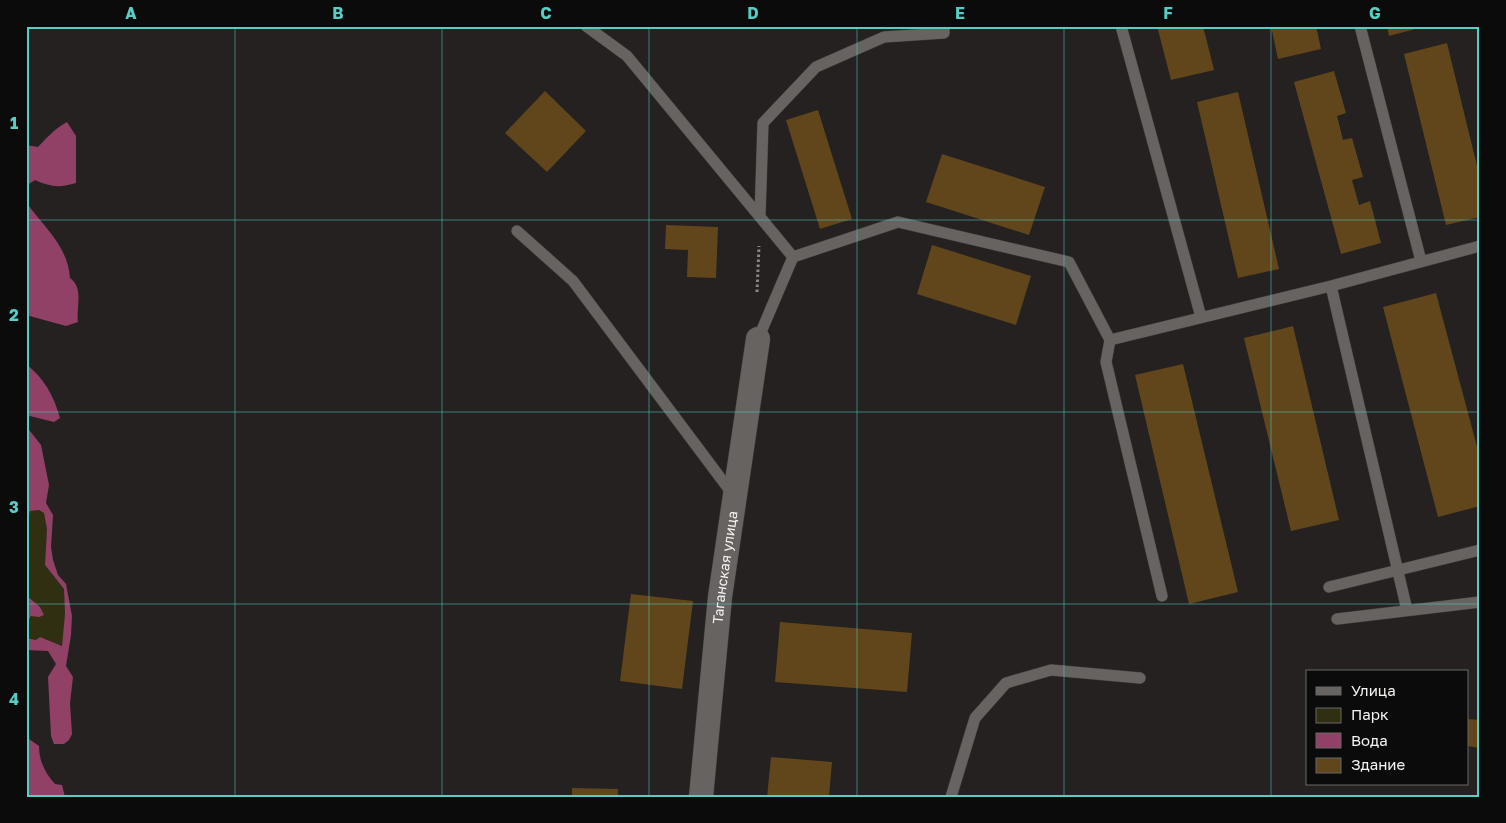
<svg xmlns="http://www.w3.org/2000/svg" width="1506" height="823" font-family="'Golos Text',sans-serif">
<style>
.green{fill:#312f11}
.water{fill:#904165}
.building{fill:#61461b}
.lines{fill:none;stroke-linecap:round;stroke-linejoin:round}
.service-casing{stroke:#403e3d;stroke-width:12}
.minor-casing{stroke:#403e3d;stroke-width:25}
.path{stroke:#8a8887;stroke-width:3;stroke-dasharray:2.5 2.5;stroke-linecap:butt}
.service{stroke:#666361;stroke-width:11}
.minor{stroke:#666361;stroke-width:24}
.grid{fill:none;stroke:#56cec3;stroke-width:1;stroke-opacity:0.55}
.labels{text-anchor:middle;stroke-width:5;stroke-linejoin:round;paint-order:stroke}
.street-label{font-size:14px;fill:#f5f4f3;stroke:#0c0b0b}
.neatline{fill:none;stroke:#56cec3;stroke-width:2}
.grid-label{font-size:16px;text-anchor:middle;font-weight:bold;fill:#56cec3}
</style>
<rect width="100%" height="100%" fill="#242120"/>
<path class="green" d="M39 510 44 513 47 529 45 565 64 589 65 614 63 646 40 637 36 640 26 638V625L31 616H35L37 604 26 595V548C30 536 25 524 30 511Z"/>
<path class="water" d="M67 122 76 136V183C60 188 50 187 35 180L26 186V145L38 147C48 137 54 129 67 122Z
M26 202C43 226 68 246 70 278 84 288 76 307 78 322L66 326 26 315Z
M26 364C44 378 54 396 60 418L54 422 26 415Z
M26 426 41 445 49 485 46 503 53 515 51 547 53 560 58 575 66 584 72 616 71 635 66 666 73 677 70 703 72 734 69 740 64 744H54L51 736 48 677 56 664 48 651 26 650V638L36 640 40 637 62 646 65 614 64 589 45 565 47 529 44 513 39 510 30 511 26 523Z
M26 595 40 607 44 615 39 617 31 616 26 625Z
M26 737 39 746C39 761 45 773 55 784L62 785 65 797H26Z"/>
<path class="building" d="M1157 26H1203L1214 70 1171 80Z
M1271 26H1316L1321 49 1278 59Z
M1387 26H1423V27L1389 36Z
M1447 43 1480 178V217L1446 225 1404 54Z
M1334 71 1346 113 1337 116 1343 140 1352 138 1363 177 1352 180 1359 205 1370 201 1381 243 1341 254 1294 82Z
M545 91 586 131 547 172 505 133Z
M1238 92 1279 269 1238 278 1197 102Z
M818 110 852 219 820 229 786 120Z
M942 154 1045 187 1029 235 926 202Z
M666 225 718 227 716 278 687 277 688 250 665 249Z
M932 245 1031 276 1016 325 917 294Z
M1436 293 1480 458V506L1438 517 1383 307Z
M1293 326 1339 520 1291 531 1244 338Z
M1183 364 1238 592 1189 604 1135 375Z
M631 594 693 601 682 689 620 681Z
M780 622 912 633 907 692 775 682Z
M1467 719 1480 720V748L1467 746Z
M771 757 832 762 829 797H767Z
M572 788 618 789V797H572Z"/>
<g class="lines">
<g class="service-casing">
<path id="service" d="M586 26 627 56 793 257
M1121 26 1201 317
M1360 26 1421 261
M760 216 763 123 816 67 884 37 944 33V26
M517 231 573 281 734 496
M1331 286 1480 246
M758 339 793 257 898 222 1069 262 1110 340
M1329 587 1480 550
M1162 596 1106 362 1110 340 1331 286 1407 610
M1337 619 1480 602
M951 797 975 718 1006 683 1051 670 1140 678"/>
</g>
<g class="minor-casing">
<g id="minor">
<path id="s1" d="M701 797 720 597 758 339"/>
</g>
</g>
<path class="path" d="M757 292 759 246"/>
<use href="#service" class="service"/>
<use href="#minor" class="minor"/>
</g>
<path class="grid" d="M235 26V797M442 26V797M649 26V797M857 26V797M1064 26V797M1271 26V797M26 220H1480M26 412H1480M26 604H1480"/>
<g class="labels">
<g class="street-label">
<text dy="5" stroke="none"><textPath href="#s1" startOffset="231">Таганская улица</textPath></text>
</g>
</g>
<rect width="1506" height="823" fill="none" stroke="#0c0b0b" stroke-width="55"/>
<rect x="1306" y="670" width="162" height="115" fill="#0c0b0b" stroke="#696868"/>
<rect x="1316" y="687" width="25" height="8" fill="#666361" stroke="#696868"/>
<text x="1351" y="696" font-size="15" fill="#f5f4f3">Улица</text>
<rect x="1316" y="708" width="25" height="15" fill="#312f11" stroke="#696868"/>
<text x="1351" y="720" font-size="15" fill="#f5f4f3">Парк</text>
<rect x="1316" y="733" width="25" height="15" fill="#904165" stroke="#696868"/>
<text x="1351" y="746" font-size="15" fill="#f5f4f3">Вода</text>
<rect x="1316" y="758" width="25" height="15" fill="#61461b" stroke="#696868"/>
<text x="1351" y="770" font-size="15" fill="#f5f4f3">Здание</text>
<rect x="28" y="28" width="1450" height="768" class="neatline"/>
<g class="grid-label">
<text x="131" y="19">A</text>
<text x="338" y="19">B</text>
<text x="546" y="19">C</text>
<text x="753" y="19">D</text>
<text x="960" y="19">E</text>
<text x="1168" y="19">F</text>
<text x="1375" y="19">G</text>
<text x="14" y="129">1</text>
<text x="14" y="321">2</text>
<text x="14" y="513">3</text>
<text x="14" y="705">4</text>
</g>
</svg>
